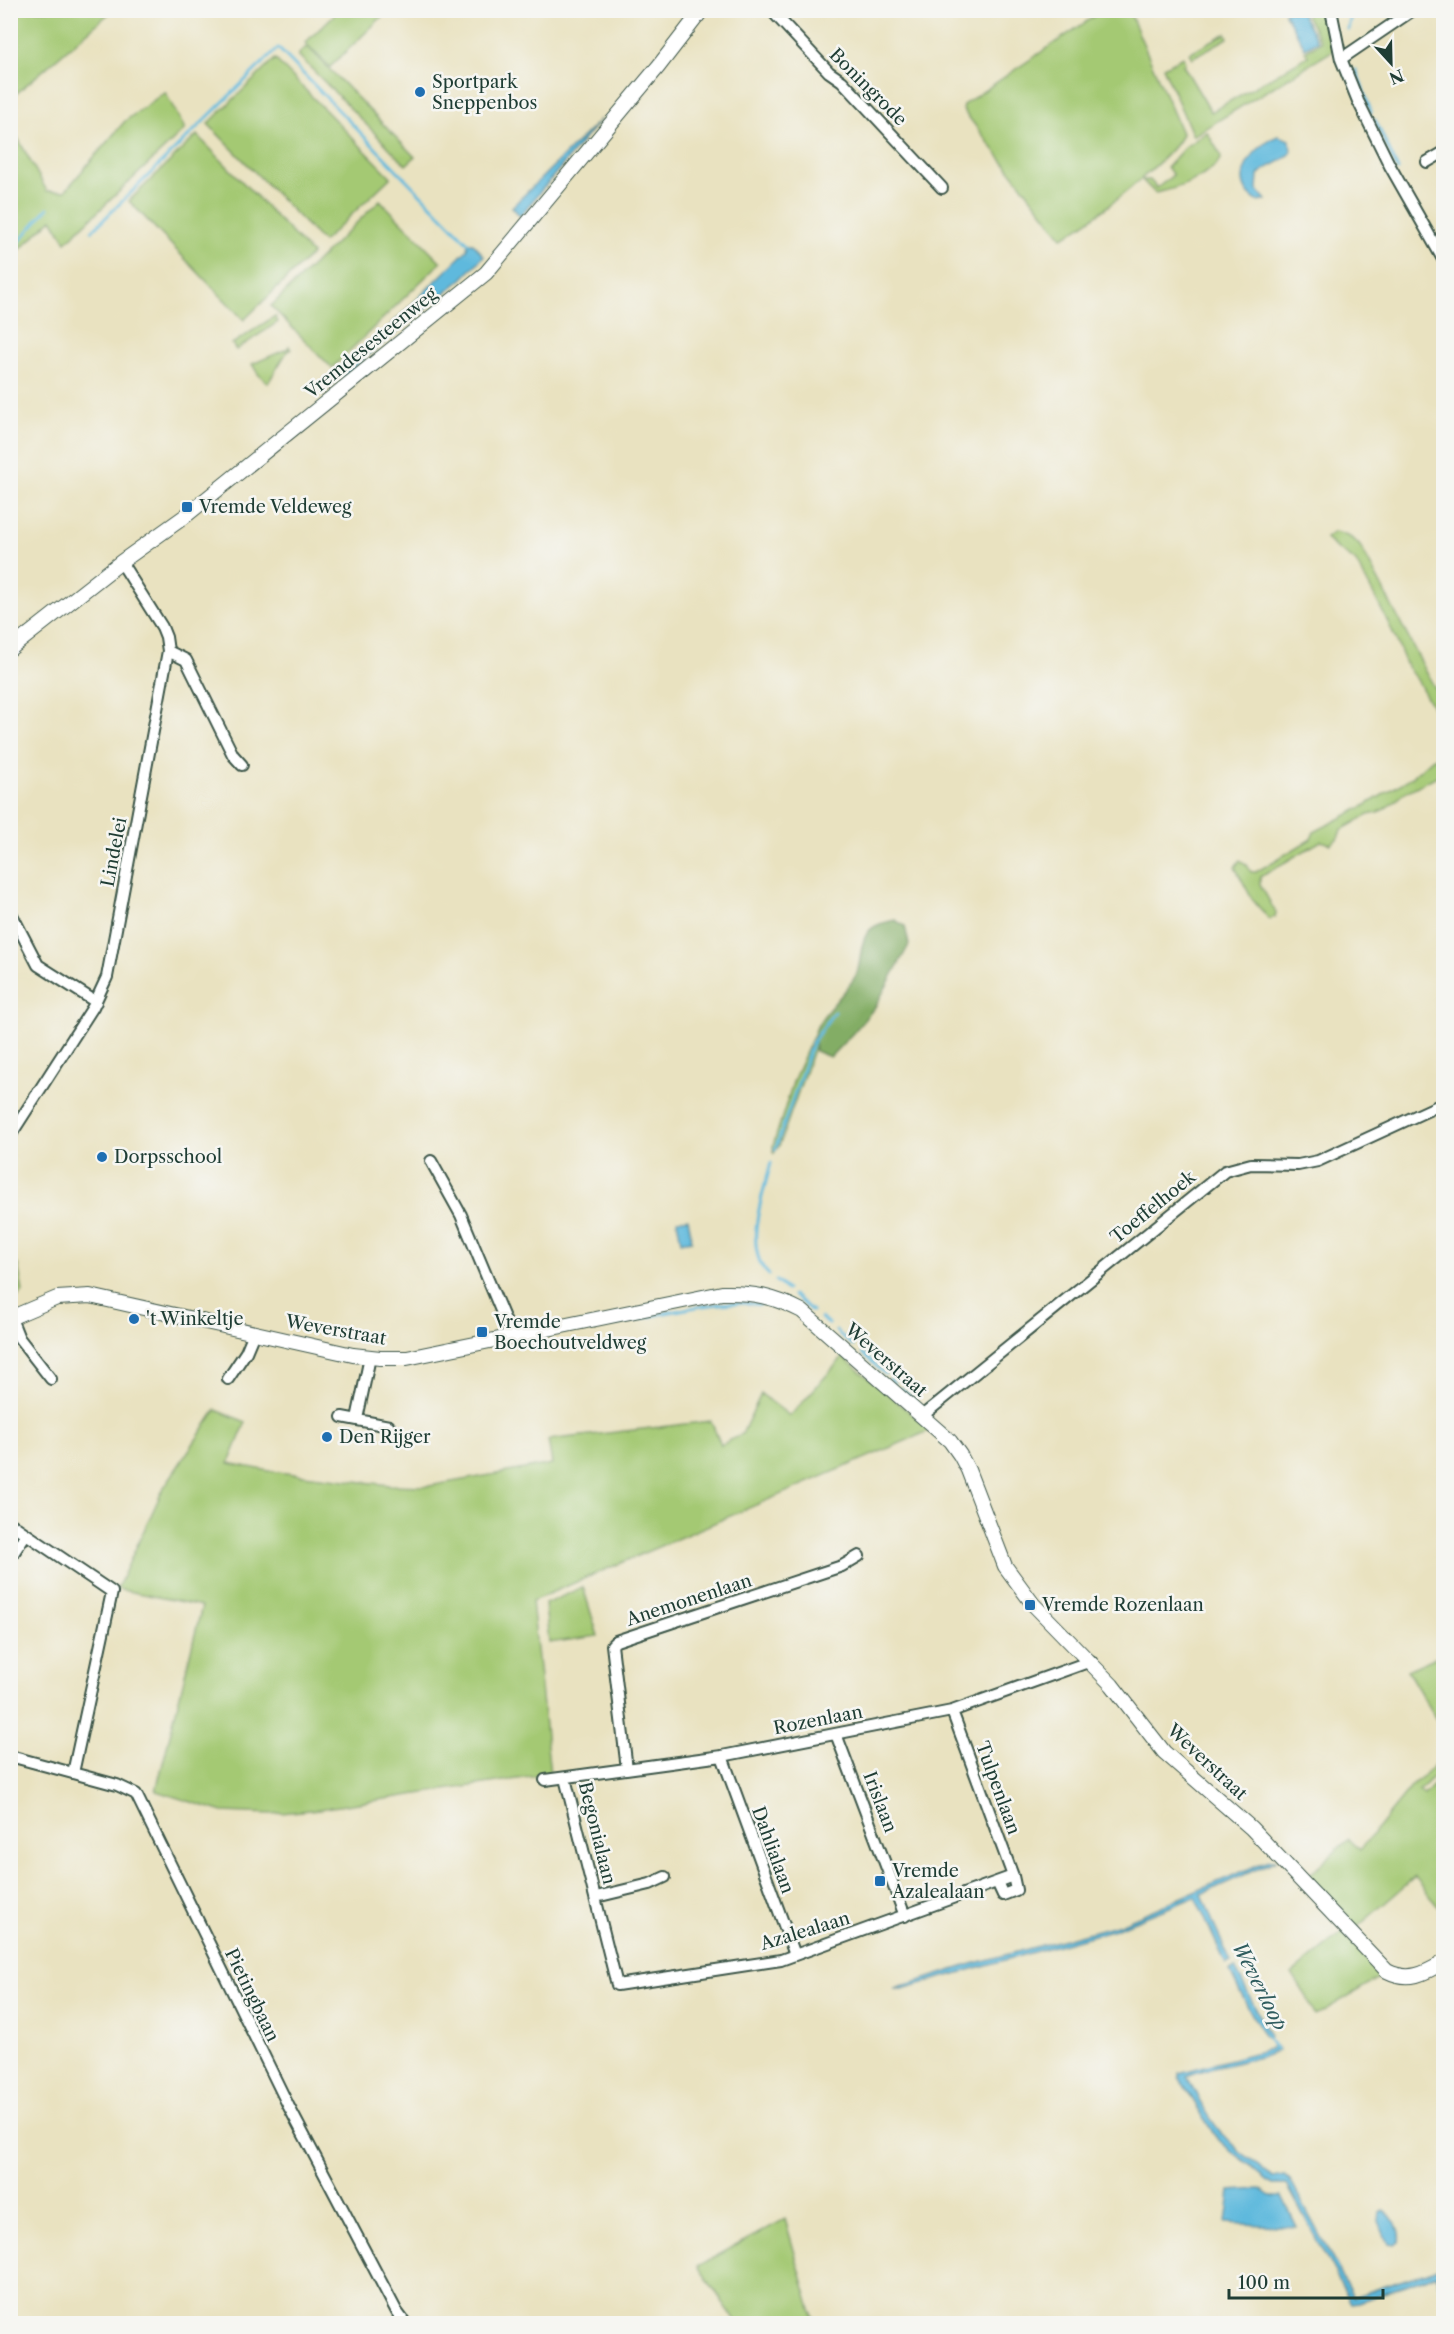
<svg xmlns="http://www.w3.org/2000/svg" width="1454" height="2334" font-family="'Libre Caslon Text',serif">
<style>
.green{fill:#a4c973;stroke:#628354;stroke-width:1.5}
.forest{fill:#83ad65;stroke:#51754c;stroke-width:1.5}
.water{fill:#5fb9dd;stroke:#3f7b88;stroke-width:1.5}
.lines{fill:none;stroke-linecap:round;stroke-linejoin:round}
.stream{stroke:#5fb9dd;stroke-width:3}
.minor-casing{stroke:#3d5649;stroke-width:14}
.tertiary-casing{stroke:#3d5649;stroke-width:16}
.minor{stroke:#fff;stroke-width:10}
.tertiary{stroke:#fff;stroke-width:14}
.poi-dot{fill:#1f6fb2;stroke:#f6f6f2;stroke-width:2}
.labels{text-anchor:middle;stroke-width:5;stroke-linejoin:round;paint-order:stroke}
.poi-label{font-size:18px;fill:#1f3d34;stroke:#f6f6f2;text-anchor:start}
.street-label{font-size:18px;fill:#1f3d34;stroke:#f6f6f2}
.water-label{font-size:20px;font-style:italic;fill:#2f5c5e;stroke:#f6f6f2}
</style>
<rect width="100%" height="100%" fill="#f6f6f2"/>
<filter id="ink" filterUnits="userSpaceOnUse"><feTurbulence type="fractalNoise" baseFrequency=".0167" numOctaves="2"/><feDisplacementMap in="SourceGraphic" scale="12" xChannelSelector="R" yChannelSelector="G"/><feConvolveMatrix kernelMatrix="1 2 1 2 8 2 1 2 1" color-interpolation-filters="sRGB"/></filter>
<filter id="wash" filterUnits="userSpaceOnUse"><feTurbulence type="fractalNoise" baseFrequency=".008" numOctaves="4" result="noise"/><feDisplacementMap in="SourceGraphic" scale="24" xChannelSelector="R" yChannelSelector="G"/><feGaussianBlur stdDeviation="1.35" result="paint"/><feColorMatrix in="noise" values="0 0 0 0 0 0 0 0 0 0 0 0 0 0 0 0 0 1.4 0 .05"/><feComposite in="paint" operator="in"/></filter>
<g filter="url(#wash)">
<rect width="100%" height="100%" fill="#e9e2c0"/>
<path class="green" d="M11 10H112V11L11 98Z
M338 11H388L330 67 305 43Z
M1102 11H1129L1182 133C1180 152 1083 229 1062 237L963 110V105Z
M1304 11H1326L1334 50 1193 136 1163 67 1183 57 1185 63 1183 65 1211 112 1308 56 1305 51 1321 42Z
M1226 33 1228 38 1192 58 1189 53Z
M307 46 415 157 406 165 298 55Z
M275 59 391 177 323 242 208 124Z
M165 92 185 129 66 242 52 219 11 258V126L47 191H65L125 121Z
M1207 132 1220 154 1221 159C1208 178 1177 189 1155 193L1142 180H1150L1157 188 1173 175 1167 167 1185 147Z
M197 135 312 254 244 320 129 201Z
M380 200 441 262 332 368 271 306Z
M275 316 278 322 236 350 232 344Z
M289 346 291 350H288L268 383 258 374 252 364 287 349Z
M1334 532C1347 535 1355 538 1362 549L1443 704V726L1416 678C1405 668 1401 650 1395 637 1383 611 1369 586 1356 562 1347 553 1332 548 1326 538Z
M1443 754V773L1402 794 1396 801 1378 813 1368 815 1341 830 1338 838 1331 844 1321 841 1260 877V884L1276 913 1275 917 1269 919 1252 899 1235 867 1240 860 1247 865 1251 872H1256L1311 839 1314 832 1366 805 1412 777 1432 759Z
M815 1032V1044L779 1146 774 1153 773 1146 794 1079Z
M11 1257 18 1265 23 1292 11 1303Z
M843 1357 931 1430 532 1601 550 1774 319 1809 272 1814 223 1812 156 1791 202 1606 117 1589 164 1487 216 1410 246 1422 229 1463 269 1471 390 1485 429 1486 552 1464 548 1440 711 1421 721 1445 742 1434 761 1394 790 1416Z
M583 1587 598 1636 549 1643 545 1604Z
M1443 1654V1731L1407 1670Z
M1443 1757V1767L1419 1791 1424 1795 1443 1775V1912L1415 1877 1355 1929 1307 1877 1349 1839 1360 1850 1412 1786Z
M1343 1932 1382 1976 1315 2016 1307 1997 1292 1974Z
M785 2219 815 2323H737L698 2266Z"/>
<path class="forest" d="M895 920 905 926 909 945 875 1007 853 1033 830 1057 815 1051C815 1046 813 1038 815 1032 819 1015 846 994 856 975 862 962 859 942 869 931 875 924 886 922 895 920Z"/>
<path class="water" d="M1287 11H1300L1318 41 1305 48 1284 12Z
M601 119 520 216 512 207Z
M1278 136 1290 140 1291 153C1281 164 1267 165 1258 175L1257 189 1266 200 1259 202C1225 183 1252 147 1278 136Z
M468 243H473L484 256 462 279 321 394 467 250Z
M688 1218 692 1240 681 1242 677 1220Z
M1269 1860H1277L1202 1894 1214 1925 1231 1962 1226 1964 1195 1897 1115 1929 902 1989H894L972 1964 1120 1924Z
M1235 1968 1267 2030 1270 2036 1268 2039 1265 2037C1252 2015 1240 1994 1230 1971Z
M1276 2047 1278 2050 1268 2055 1197 2072 1187 2076C1198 2099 1213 2127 1232 2144 1245 2157 1260 2164 1273 2178L1285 2176 1290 2180 1353 2297 1439 2268 1443 2279V2296L1436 2274 1359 2302 1351 2303 1287 2185H1273L1266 2181 1260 2173 1224 2145 1215 2136 1179 2077V2073Z
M1261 2189 1271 2196H1282L1297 2227 1226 2223 1230 2191Z
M1384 2210C1394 2215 1401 2231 1399 2242L1394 2245 1388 2244 1379 2222 1380 2213Z"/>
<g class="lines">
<path class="stream" d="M1348 29 1352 10
M1356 70 1371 112
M1375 120 1398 170
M92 231 278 48 468 243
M1439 241 1444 249
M10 252 48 208
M775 1150 812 1043 834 1012
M769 1275C742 1250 763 1194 771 1163
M776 1281 787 1290
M793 1295 812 1311
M821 1318 829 1324
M616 1324C655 1316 721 1297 760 1305
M836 1331 853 1346
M862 1353 885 1374
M890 1379 894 1383
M901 1388 915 1401
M1267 2036 1275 2050"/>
</g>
</g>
<g filter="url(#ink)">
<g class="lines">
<g class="minor-casing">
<path id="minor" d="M771 10 829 72 842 81 942 188
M1331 10 1341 59 1358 101 1390 166 1444 261
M1341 59 1413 10
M1427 162 1444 152
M168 651 186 660 233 755 242 765
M10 911 38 965 96 1002
M10 1136 93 1007 107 977 168 651 166 637 162 627 121 562
M431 1161 461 1215 512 1337
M11 1318 19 1338 51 1379
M228 1379 246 1352 254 1333
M922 1416 1225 1171 1251 1164 1298 1165 1318 1161 1444 1103
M342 1417 389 1426
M357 1419 370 1357
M10 1523 112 1592 73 1773
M10 1558 26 1534
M952 1711 1013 1876 1016 1890 1003 1895 997 1882
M836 1734 905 1916
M10 1756 117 1785 136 1794 289 2107 397 2312 406 2324
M722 1756 795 1955
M627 1769 612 1645 616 1641 842 1566 859 1556
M565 1778 617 1985 781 1960 1013 1876
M545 1780 722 1756 952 1711 1091 1661
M596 1897 650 1884 665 1877"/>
</g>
<g class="tertiary-casing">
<path id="tertiary" d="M10 649 121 562 184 517 486 273 658 67 702 10
M10 1318 57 1298 90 1296 353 1355 380 1358H407L722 1293C752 1292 775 1297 802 1311L950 1441 960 1455 968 1470 1005 1566 1033 1604 1112 1685 1164 1752 1251 1828 1387 1971C1409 1982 1424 1974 1444 1962"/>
</g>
<use href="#minor" class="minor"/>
<use href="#tertiary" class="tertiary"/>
</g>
</g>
<g class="poi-dot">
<circle cx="420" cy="92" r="6"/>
<rect x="181" y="501" width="12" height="12" rx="3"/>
<circle cx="102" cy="1157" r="6"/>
<circle cx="134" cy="1319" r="6"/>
<rect x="476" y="1326" width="12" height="12" rx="3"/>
<circle cx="327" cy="1437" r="6"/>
<rect x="1024" y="1599" width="12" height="12" rx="3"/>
<rect x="874" y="1875" width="12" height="12" rx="3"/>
</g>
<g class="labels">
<g class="poi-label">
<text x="432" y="88">Sportpark<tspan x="432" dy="21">Sneppenbos</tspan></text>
<text x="199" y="513">Vremde Veldeweg</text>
<text x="114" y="1163">Dorpsschool</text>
<text x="146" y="1325">'t Winkeltje</text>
<text x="494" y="1328">Vremde<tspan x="494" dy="21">Boechoutveldweg</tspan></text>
<text x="339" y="1443">Den Rijger</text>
<text x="1042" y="1611">Vremde Rozenlaan</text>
<text x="892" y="1877">Vremde<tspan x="892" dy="21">Azalealaan</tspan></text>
</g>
<g class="street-label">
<text transform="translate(868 87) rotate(45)" y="6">Boningrode</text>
<text transform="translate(371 343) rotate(-39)" y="6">Vremdesesteenweg</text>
<text transform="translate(114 852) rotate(-79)" y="6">Lindelei</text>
<text transform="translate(1153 1207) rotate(-39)" y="6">Toeffelhoek</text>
<text transform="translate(336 1330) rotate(10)" y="6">Weverstraat</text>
<text transform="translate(886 1360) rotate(41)" y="6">Weverstraat</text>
<text transform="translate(689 1600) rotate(-18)" y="6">Anemonenlaan</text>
<text transform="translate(818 1720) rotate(-11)" y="6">Rozenlaan</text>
<text transform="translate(1207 1762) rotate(43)" y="6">Weverstraat</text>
<text transform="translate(998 1788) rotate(70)" y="6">Tulpenlaan</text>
<text transform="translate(880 1802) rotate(69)" y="6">Irislaan</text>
<text transform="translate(597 1833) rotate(76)" y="6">Begonialaan</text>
<text transform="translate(773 1850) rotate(70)" y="6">Dahlialaan</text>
<text transform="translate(805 1931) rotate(-17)" y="6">Azalealaan</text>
<text transform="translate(252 1995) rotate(64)" y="6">Pietingbaan</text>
</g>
<g class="water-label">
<text transform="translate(1260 1986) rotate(63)" y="7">Weverloop</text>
</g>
</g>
<rect width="1454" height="2334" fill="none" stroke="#f6f6f2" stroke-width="36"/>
<g transform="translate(1391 63) rotate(158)" stroke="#f6f6f2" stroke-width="4.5" paint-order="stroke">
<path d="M0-4.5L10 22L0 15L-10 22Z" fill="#1f3d34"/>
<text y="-9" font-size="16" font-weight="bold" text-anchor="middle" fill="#1f3d34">N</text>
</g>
<path d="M1229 2289v9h154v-9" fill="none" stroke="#1f3d34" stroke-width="3"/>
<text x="1238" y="2289" font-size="18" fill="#1f3d34" stroke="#f6f6f2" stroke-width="4.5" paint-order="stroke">100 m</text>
</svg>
